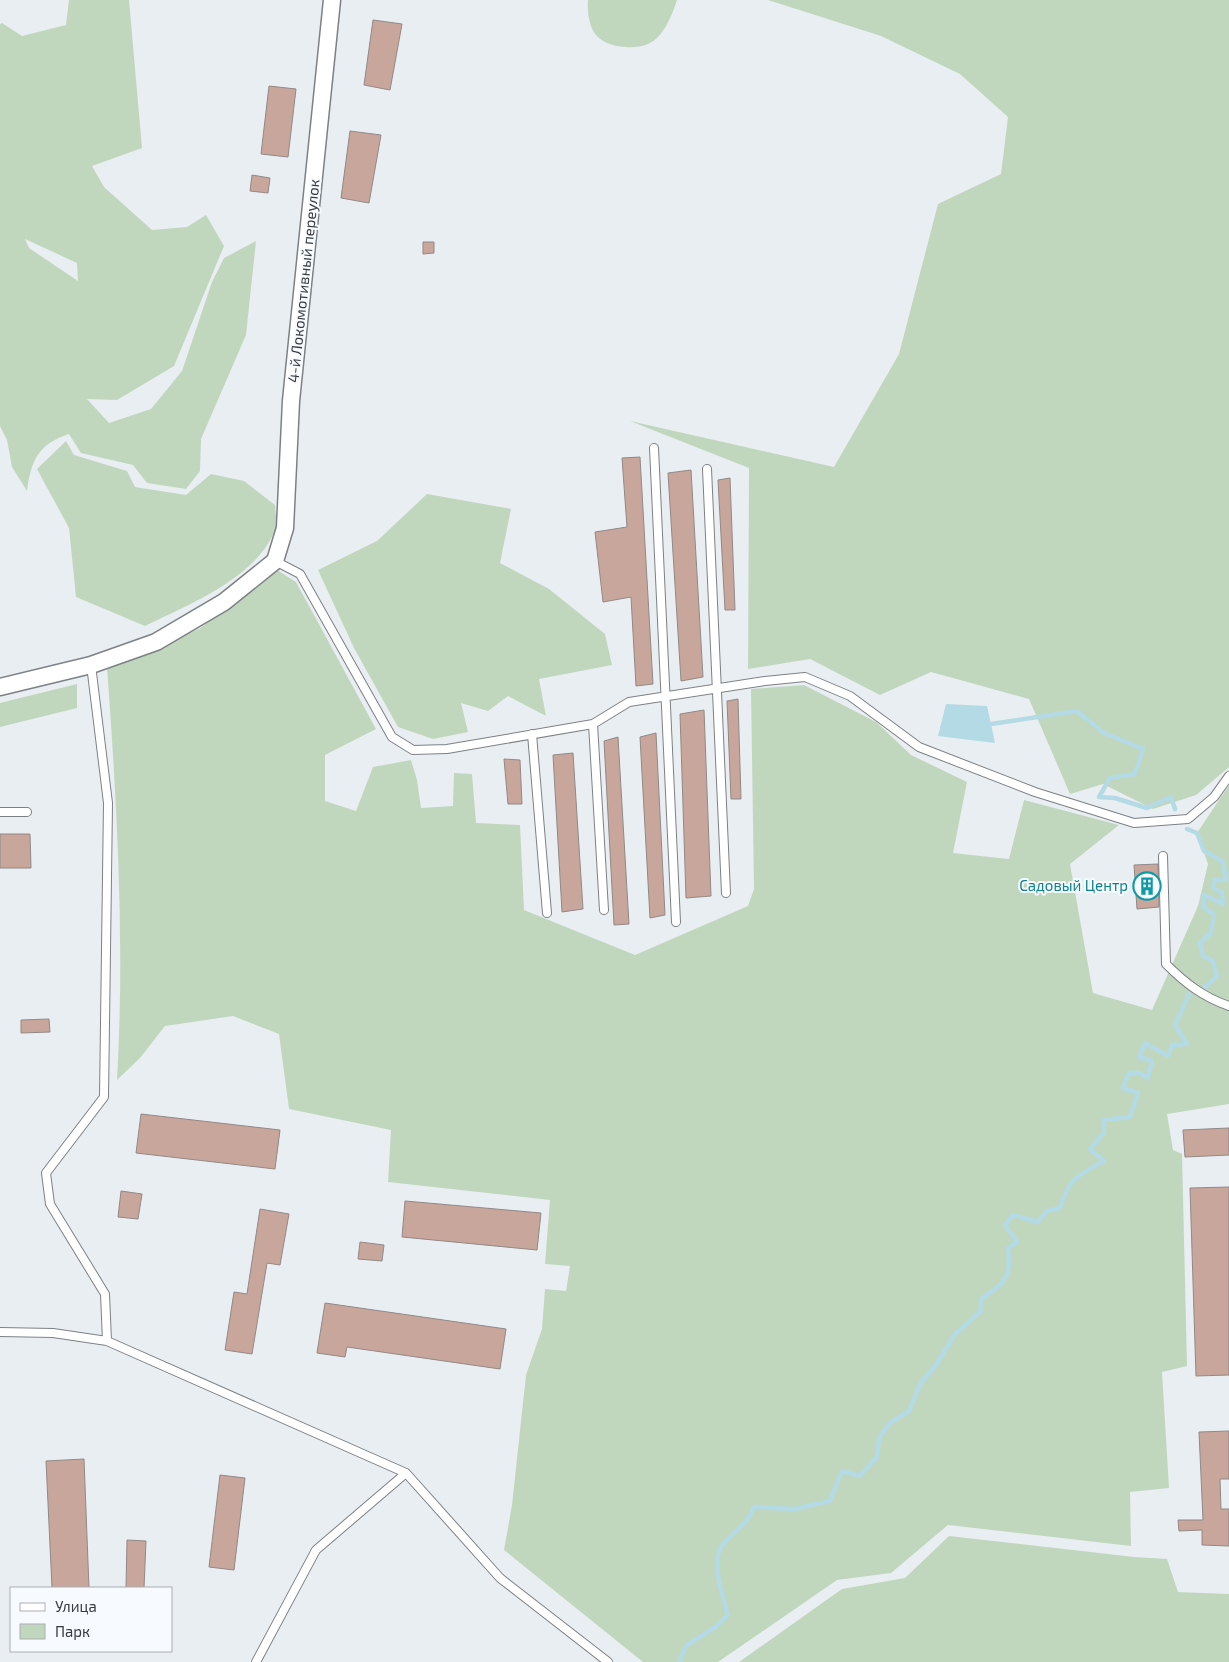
<svg xmlns="http://www.w3.org/2000/svg" width="1229" height="1662" font-family="'Exo 2',sans-serif">
<style>
.green{fill:#c0d7bd;fill-rule:evenodd}
.water{fill:#b3dae5}
.lines{fill:none;stroke-linecap:round;stroke-linejoin:round}
.stream{stroke:#b3dae5;stroke-width:4.5}
.building{fill:#c9a69b;stroke:#908987}
.lane-casing{stroke:#7d8185;stroke-width:10}
.street-casing{stroke:#7d8185;stroke-width:19}
.lane{stroke:#fff;stroke-width:8}
.street{stroke:#fff;stroke-width:16}
.labels{text-anchor:middle;stroke-width:4;stroke-linejoin:round;paint-order:stroke}
.street-label{font-size:15px;fill:#383a3c;stroke:#f7fbff}
.culture-label{font-size:15px;fill:#0d838f;stroke:#f7fbff;text-anchor:end}
</style>
<rect width="100%" height="100%" fill="#e9eef2"/>
<path class="green" d="M69 0H129L142 148 92 166 104 187 152 230 187 227 206 215 224 246 174 366 117 400 87 399 109 423 151 409 182 371 212 282 224 258 256 241 246 335 201 439 200 471 186 489 147 483 133 465 81 453 69 434C38 444 31 461 27 491L12 467 7 440 0 426V24L2 23 22 36 66 25ZM25 239 77 263 78 281 29 248Z
M588 0H677C672 15 664 37 648 44 634 50 608 48 597 36 589 28 587 11 588 0Z
M768 0H1229V767L1196 795 1153 809 1103 784 1070 794 1029 699 931 672 880 695 810 659 748 669 749 468 630 421 834 467 899 354 938 204 1001 174 1008 117 960 74 881 36Z
M66 441 74 455 127 471 135 487 186 495 211 474 244 481 275 505C275 512 278 522 276 528 257 578 190 604 145 626L76 597 69 528 37 469Z
M427 494 511 509 500 563 549 589 605 634 612 665 539 679 546 716 508 696 488 711 461 703 468 732 433 739 398 727 354 648 318 570 377 541Z
M277 570 296 582 376 729 325 755V801L356 811 373 767 411 760 417 780 421 808 453 806 454 773 472 774 476 823 520 825 524 910 635 955 748 906 754 889 751 689 804 685 876 722 911 755 967 782 953 853 1009 859 1024 800 1119 825 1070 864 1093 993 1152 1010 1198 906 1208 864 1197 833 1229 785V1104L1167 1114 1173 1150 1182 1154 1187 1366 1162 1372 1169 1488 1130 1492 1131 1546 948 1525 891 1573 837 1580 718 1662H643L504 1550 512 1505 526 1375 542 1329 545 1289 566 1291 570 1266 545 1264 550 1200 388 1182 391 1130 289 1109 279 1034 233 1016 165 1026 140 1058 117 1080C125 943 117 805 107 667L199 629Z
M77 684V708L0 727V703Z
M949 1536 1134 1557 1167 1559 1178 1592 1229 1594V1662H739L842 1589 905 1578Z"/>
<path class="water" d="M946 704 987 706 995 743 938 736Z"/>
<g class="lines">
<path class="stream" d="M991 724 1077 711 1104 733 1143 749 1135 774 1110 778 1099 797 1115 798 1147 808 1171 797 1175 809
M1187 829 1197 833 1204 851 1223 862 1226 880H1215L1213 888 1222 892 1223 904 1204 895 1203 907 1214 914 1211 933 1200 943 1203 956 1213 961 1217 976 1205 987
M679 1662 687 1645 717 1626 728 1615C723 1596 709 1559 724 1543 737 1529 747 1525 754 1507L795 1509 830 1501 842 1471 860 1476 877 1457 879 1438 890 1423 909 1411 921 1383 936 1365 955 1334 981 1311V1299C1005 1282 1012 1279 1008 1248L1017 1242 1005 1225 1013 1215 1038 1222 1047 1211 1060 1208C1069 1178 1077 1176 1104 1161L1090 1149 1104 1133V1120L1130 1117 1138 1093 1123 1088 1129 1073H1140L1148 1078 1152 1061 1139 1057 1145 1043 1168 1056 1172 1045 1187 1044 1175 1025 1189 994"/>
</g>
<path class="building" d="M373 20 402 24 390 90 364 85Z
M269 86 296 89 288 157 261 154Z
M350 131 381 135 369 203 341 198Z
M252 175 270 178 268 193 250 191Z
M423 242H434V253L423 254Z
M640 457 653 684 636 686 631 597 603 602 595 532 627 527 622 458Z
M691 470 703 677 681 681 668 473Z
M730 478 735 610H725L718 480Z
M738 699 741 799H731L727 701Z
M704 710 711 896 686 898 680 714Z
M656 733 665 915 650 918 640 737Z
M618 737 629 924 614 925 604 741Z
M573 753 583 909 562 912 553 755Z
M504 759 520 760 522 804H508Z
M0 834H30L31 868H0Z
M1158 864 1159 907 1137 909 1134 865Z
M49 1019 50 1032 21 1033V1020Z
M141 1114 280 1130 275 1169 136 1153Z
M1229 1128V1155L1185 1157 1183 1130Z
M1229 1187V1375L1196 1376 1190 1188Z
M121 1191 142 1194 138 1219 118 1217Z
M405 1201 541 1213 537 1250 402 1237Z
M260 1209 289 1214 280 1265 267 1263 252 1354 225 1350 234 1292 247 1294Z
M360 1242 384 1245 382 1261 358 1259Z
M325 1303 506 1329 500 1369 347 1347 345 1357 317 1353Z
M1229 1431V1479H1220L1221 1509H1229V1546L1202 1545V1530L1179 1531 1178 1520H1203L1199 1432Z
M84 1459 89 1588H52L46 1461Z
M220 1475 245 1478 234 1570 209 1567Z
M127 1540 146 1541 144 1588H126Z"/>
<g class="lines">
<g class="lane-casing">
<path id="lane" d="M654 448 676 922
M707 469 726 893
M275 561 300 574 392 737 413 750 447 749 593 724 629 702 765 681 805 677 850 696 919 747 1035 792 1134 823 1188 819 1214 797 1229 776
M91 665 108 803 104 1097 46 1173 50 1204 105 1294 107 1341
M593 724 604 910
M532 734 547 913
M0 812H27
M1163 856 1166 964C1185 983 1203 997 1229 1006
M0 1332 53 1333 107 1341 406 1473 500 1578 608 1662
M256 1662 316 1550 406 1473"/>
</g>
<g class="street-casing">
<path id="street" d="M0 687 91 665 156 642 224 602 275 561 285 528 291 401 332 0"/>
</g>
<use href="#lane" class="lane"/>
<use href="#street" class="street"/>
</g>
<defs>
<g id="building-ring" transform="scale(1.4375)"><circle r="9.5" fill="#f7fbff" stroke="#0f9aa8" stroke-width="1.5"/><path d="M-4-6H4V6H1V3H-1V6H-4ZM-2.5-4.3h1.7v1.8h-1.7ZM.8-4.3h1.7v1.8H.8ZM-2.5-1h1.7V.8h-1.7ZM.8-1h1.7V.8H.8Z" fill="#0f9aa8"/></g>
</defs>
<g fill-rule="evenodd">
<use href="#building-ring" x="1147" y="886"/>
</g>
<g class="labels">
<g class="street-label">
<text transform="translate(304 281) rotate(-84)" y="5">4-й Локомотивный переулок</text>
</g>
<g class="culture-label">
<text x="1128" y="891">Садовый Центр</text>
</g>
</g>
<rect x="10" y="1587" width="162" height="65" fill="#f7fbff" stroke="#abaeb1"/>
<rect x="20" y="1603" width="25" height="8" fill="#ffffff" stroke="#abaeb1"/>
<text x="55" y="1612" font-size="15" fill="#383a3c">Улица</text>
<rect x="20" y="1624" width="25" height="15" fill="#c0d7bd" stroke="#abaeb1"/>
<text x="55" y="1637" font-size="15" fill="#383a3c">Парк</text>
</svg>
